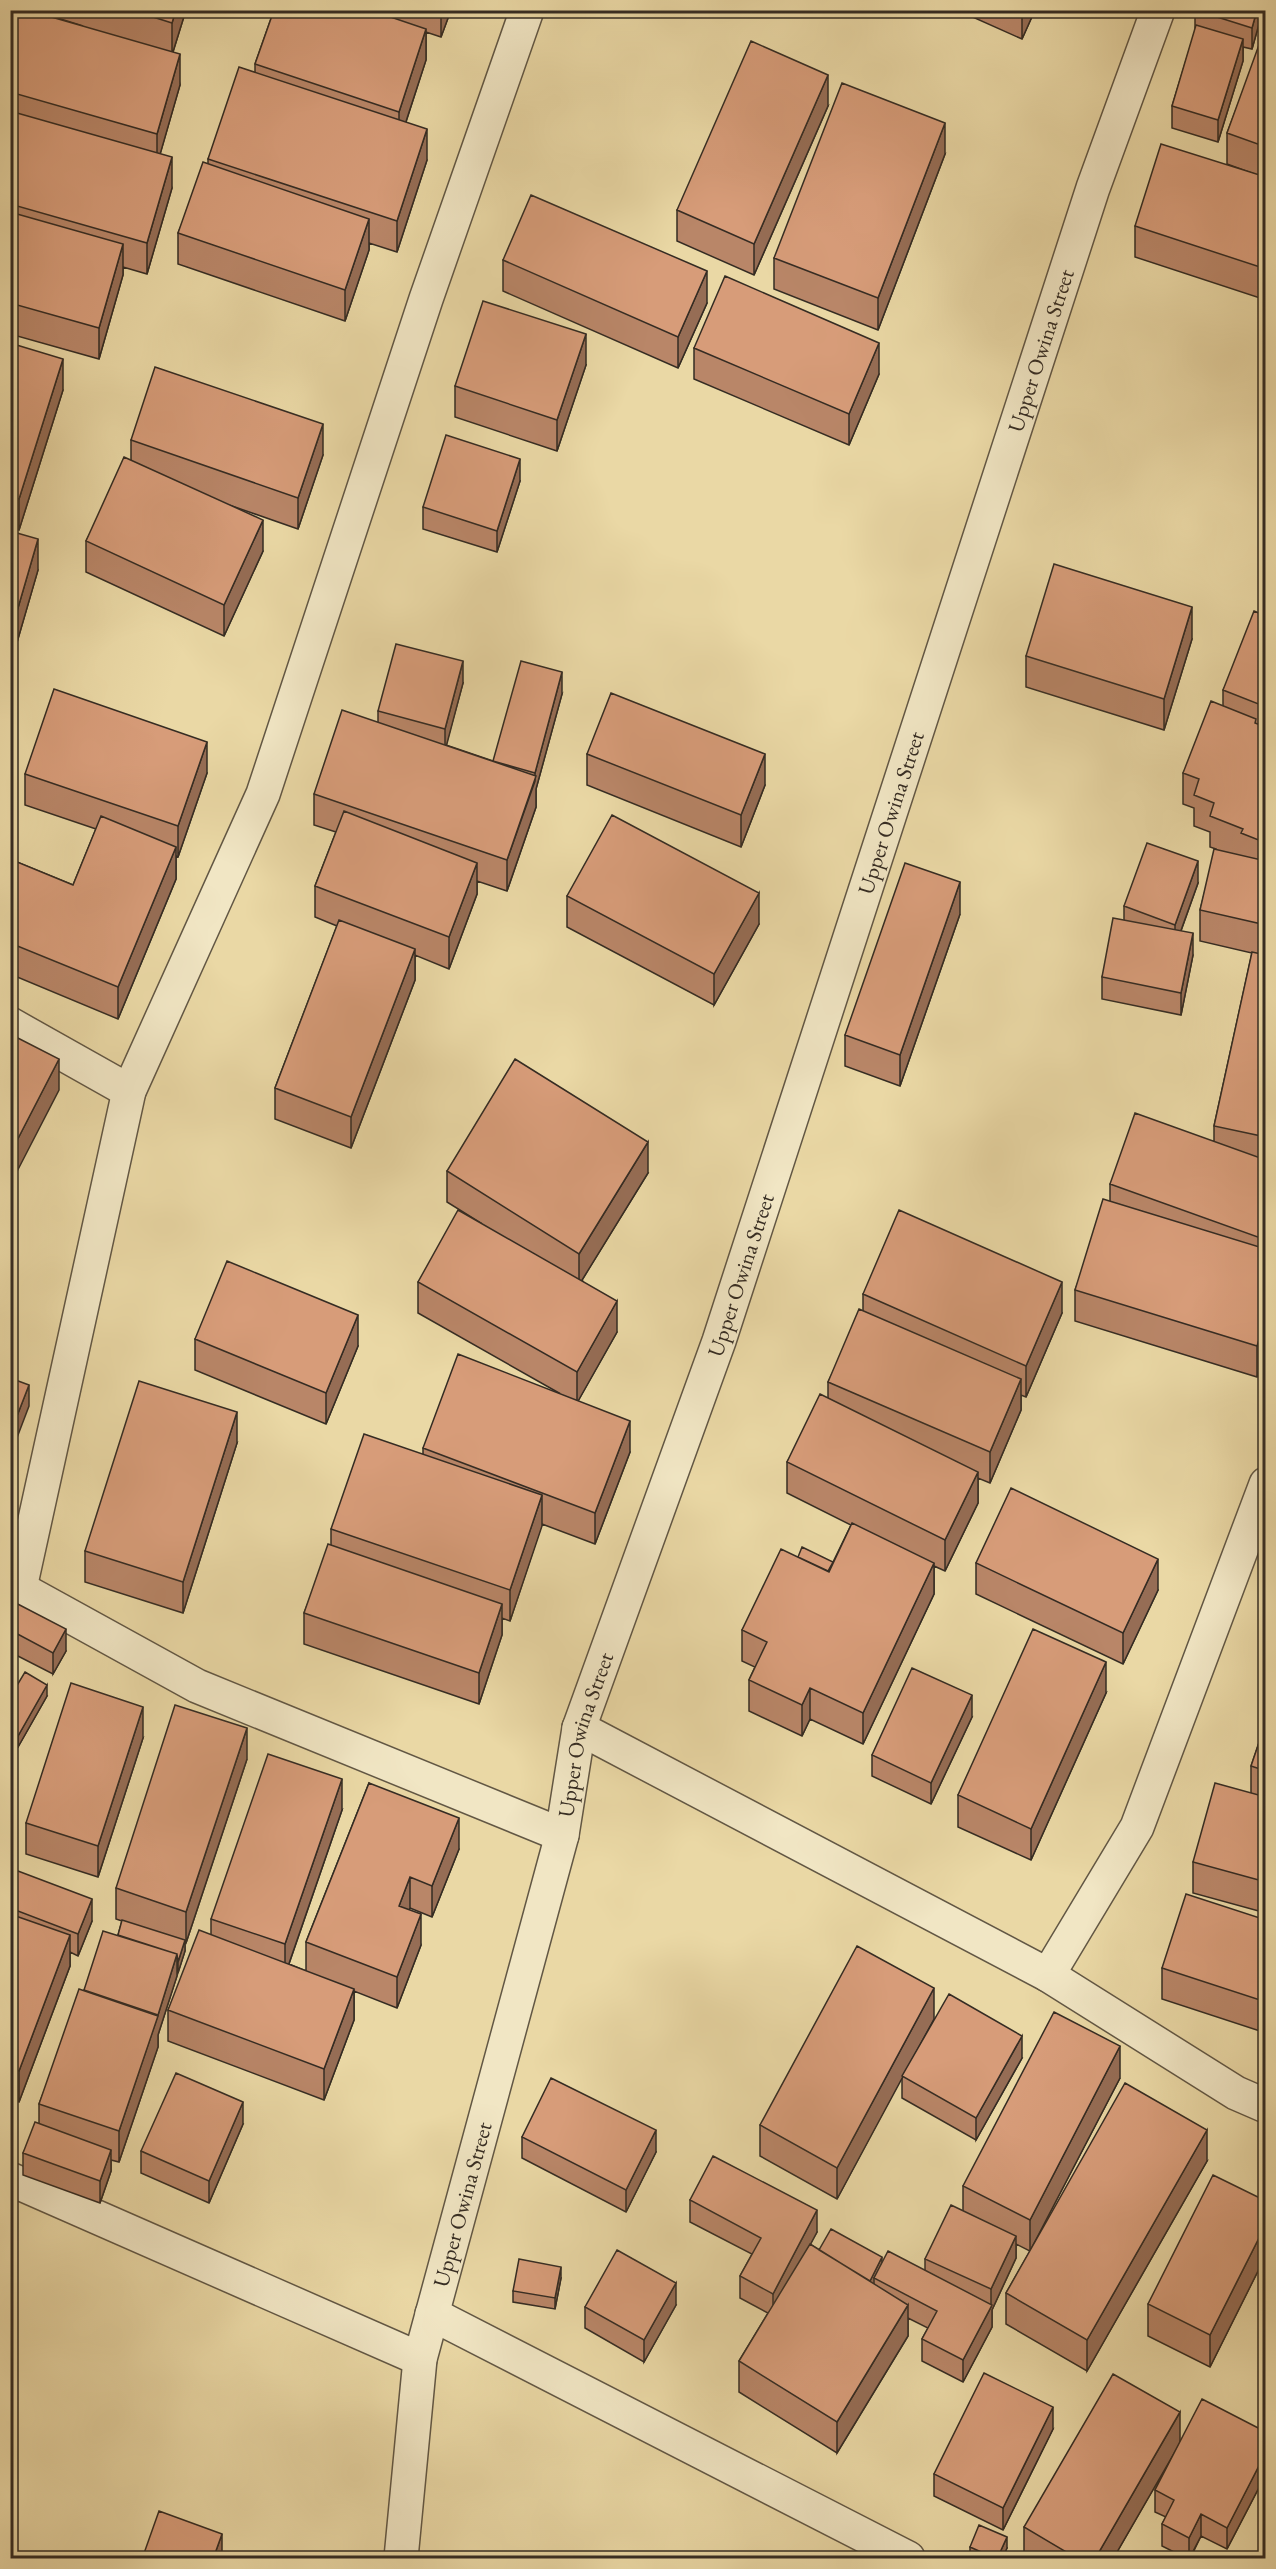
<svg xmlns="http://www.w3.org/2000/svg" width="1276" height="2569" font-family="'EB Garamond',serif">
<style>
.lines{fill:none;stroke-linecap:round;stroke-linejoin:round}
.minor-casing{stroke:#625744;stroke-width:36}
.minor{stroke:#f1e6c4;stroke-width:33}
.wall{fill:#b98668;stroke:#352c23;stroke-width:1.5}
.shaded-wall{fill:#966d55;stroke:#352c23;stroke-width:1.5}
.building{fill:#d79c79;stroke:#352c23;stroke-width:1.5}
.labels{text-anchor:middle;stroke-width:5;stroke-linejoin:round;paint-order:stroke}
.street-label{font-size:22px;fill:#352c23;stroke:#f1e6c4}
</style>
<rect width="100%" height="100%" fill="#ead8a5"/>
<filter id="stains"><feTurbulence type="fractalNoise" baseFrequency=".00333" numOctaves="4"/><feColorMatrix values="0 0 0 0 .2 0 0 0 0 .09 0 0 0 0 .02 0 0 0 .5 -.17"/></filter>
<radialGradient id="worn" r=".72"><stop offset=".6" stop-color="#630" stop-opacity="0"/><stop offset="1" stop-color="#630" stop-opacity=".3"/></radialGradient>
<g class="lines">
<g class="minor-casing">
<g id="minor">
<path d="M10 1024 129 1091"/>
<path d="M10 1583 197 1686 562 1835"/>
<path d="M20 1588 129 1091 263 794 426 299 527 10"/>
<path d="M579 1728 1048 1975 1137 1827 1266 1484"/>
<path d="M1048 1975 1236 2093 1266 2106"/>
<path d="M10 2179 420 2359"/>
<path d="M432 2314 908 2558"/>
<path id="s1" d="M401 2558 420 2359 562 1835 579 1728 719 1341 1093 188 1158 10"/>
</g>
</g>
<use href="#minor" class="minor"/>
</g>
<path class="wall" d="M10 10 83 26 32 10H186L173 52 180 85 160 154 172 188 147 274 123 267V275L99 359 10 334Z
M274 10H451L441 37 426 32V60L406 122 427 160 397 252 369 243V250L345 321 178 264V233L208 164V159L255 72V64Z
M957 10H1035L1022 39Z
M1195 10H1261V17L1252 49 1243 47V61L1218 142 1172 128V106L1195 31Z
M1266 31V300L1135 257V226L1252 173 1227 164V133Z
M828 106 754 275 677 241V210Z
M945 154 878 330 774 289V258Z
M503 260 707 303 678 368 503 291Z
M10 343 63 390 19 530 10 527Z
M694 348 879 374 849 445 694 379Z
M586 365 557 451 455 417V386Z
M131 440 323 455 298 529 232 506 263 551 224 636 86 572V541L131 460Z
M520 481 497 552 423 529V507Z
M10 531 38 570 11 663H10Z
M1266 616V1348L1257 1377 1075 1321V1290L1110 1201V1184L1214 1141V1126L1252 953 1200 941V910L1216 849 1210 847V832L1194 826V808L1183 804V773L1223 706V690Z
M1192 639 1164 730 1026 687V656Z
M463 683 446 745 493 761 562 694 536 789V807L507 891 477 881V894L449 969 415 955V980L351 1148 275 1119V1088L337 926 315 917V886L336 832 314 825V794L378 722V711Z
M587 754 765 785 741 847 587 785Z
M207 773 178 857 176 856V879L118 1019 10 974V859L73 885 96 829 25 805V774Z
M1198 883 1181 931 1193 955 1181 1015 1102 999V977L1124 920V906Z
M567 896 759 924 714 1005 567 927Z
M960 914 900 1086 845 1066V1035Z
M447 1171 648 1173 582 1280 617 1332 578 1401 630 1452 595 1544 542 1524 510 1621 502 1618V1635L479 1704 304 1644V1613L331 1545V1529L423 1454V1448L559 1393 418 1313V1282L481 1223 447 1202Z
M863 1294 1062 1313 1026 1397 1021 1395V1410L990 1483 978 1478V1503L945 1571 934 1566V1594L863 1744 810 1719 802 1736 749 1711V1680L755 1667 742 1661V1630L798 1557 833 1562 851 1525 787 1493V1462L828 1398V1382L863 1311Z
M195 1339 358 1346 326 1424 195 1370Z
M237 1443 183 1613 85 1582V1551Z
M976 1563 1158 1590 1123 1664 976 1594Z
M10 1600 66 1651 53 1674 10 1652Z
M1266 1647V1686L1263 1685V1654Z
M1106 1693 1031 1860 958 1827V1795Z
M47 1696 18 1747 10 1743V1697Z
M972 1717 931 1804 872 1776V1755Z
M1266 1722V1913L1193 1893V1862L1251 1793V1766Z
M143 1738 98 1877 26 1854V1823Z
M247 1759 186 1943 185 1942V1951L158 2035V2047L119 2162 111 2160V2171L100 2203 23 2175V2153L39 2124V2104L84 1990 118 1935 122 1921 116 1919V1888Z
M369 1783 459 1849 432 1917 410 1908 409 1910 421 1945 397 2008 354 1991V2020L324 2100 168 2041V2010L211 1934V1919L342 1810 289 1964 306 1971V1942Z
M10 1868 92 1921 78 1956 70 1952V1966L19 2102 10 2098Z
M1266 1920V2033L1162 1999V1968Z
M934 2019 908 2066 1022 2058 976 2140 902 2098V2077L837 2199 760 2156V2125Z
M1120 2078 1030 2251 1207 2161 1087 2371 1006 2324V2293L1030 2251 1016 2244V2258L992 2310V2327L963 2382 922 2361V2339L928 2328 908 2318V2336L837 2453 739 2392V2361L768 2313 740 2298V2276L752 2254 690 2222V2200L817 2232 810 2244 819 2250 925 2271V2259L963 2211V2186Z
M243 2124 209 2203 141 2173V2151Z
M522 2137 656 2152 626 2212 522 2158Z
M1266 2201V2255L1210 2367 1148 2336V2304Z
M561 2278 555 2309 513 2302V2291Z
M676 2305 644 2362 585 2328V2307Z
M1053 2429 1003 2530 934 2496V2474Z
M1266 2432V2474L1227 2549 1201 2536 1190 2559H1188L1162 2546V2524L1166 2517 1155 2512V2490L1173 2455 1113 2559 1024 2558V2527L1180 2442Z
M970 2547 1007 2548 1002 2559H972L970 2558Z"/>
<path class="shaded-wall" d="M176 10H186L172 55V23Z
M443 10H451L441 37V16Z
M1022 10H1035L1022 39Z
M1257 10H1261V17L1252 49V28Z
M426 29V60L399 143V112Z
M1243 39V61L1218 142V120Z
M180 54V85L157 165V134Z
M828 75V106L754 275V244Z
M945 123V154L878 330V298Z
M427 129V160L397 252V221Z
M172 157V188L147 274V243Z
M369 219V250L345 321V290Z
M123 244V275L99 359V328Z
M707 271V303L678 368V337Z
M586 334V365L557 451V420Z
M879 343V374L849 445V414Z
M63 359V390L19 530V499Z
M323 424V455L298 529V498Z
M520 459V481L497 552V531Z
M263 520V551L224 636V605Z
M38 539V570L11 663V632Z
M1192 607V639L1164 730V699Z
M463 661V683L445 751V729Z
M562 672V694L536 789V807L507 891V860L535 781V773Z
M207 742V773L178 857V826Z
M765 754V785L741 847V815Z
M176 847V879L118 1019V987Z
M1198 861V883L1175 947V925Z
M477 863V894L449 969V937Z
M960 882V914L900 1086V1055Z
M759 893V924L714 1005V974Z
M1193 933V955L1181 1015V993Z
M415 949V980L351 1148V1117Z
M59 1059V1090L10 1185V1154Z
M648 1142V1173L579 1285V1254Z
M1062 1282V1313L1026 1397V1366Z
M617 1301V1332L577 1403V1372Z
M358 1315V1346L326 1424V1393Z
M1266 1317V1348L1257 1377V1346Z
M1021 1379V1410L990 1483V1452Z
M29 1385V1406L10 1456V1434Z
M237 1412V1443L183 1613V1582Z
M630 1421V1452L595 1544V1513Z
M978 1472V1503L945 1571V1540Z
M542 1495V1526L510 1621V1590Z
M1158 1559V1590L1123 1664V1633Z
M934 1563V1594L863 1744V1713Z
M502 1604V1635L479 1704V1673Z
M66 1629V1651L53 1674V1653Z
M1106 1662V1693L1031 1860V1829Z
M47 1685V1696L18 1747V1736Z
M810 1688V1719L802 1736V1705Z
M972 1695V1717L931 1804V1783Z
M143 1707V1738L98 1877V1846Z
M247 1728V1759L186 1943V1912Z
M342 1779V1810L285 1975V1944Z
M459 1818V1849L432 1917V1886Z
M410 1877V1908L399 1937V1906Z
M92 1899V1921L78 1956V1934Z
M421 1914V1945L397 2008V1977Z
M70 1935V1966L19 2102V2071Z
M185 1940V1951L178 1973V1962Z
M177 1954V1976L158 2035V2047L119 2162V2131L158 2015Z
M934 1988V2019L837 2199V2168Z
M354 1989V2020L324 2100V2069Z
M1022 2036V2058L976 2140V2118Z
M1120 2046V2078L1030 2251V2220Z
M243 2102V2124L209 2203V2181Z
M656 2130V2152L626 2212V2190Z
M1207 2130V2161L1087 2371V2340Z
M111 2150V2171L100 2203V2181Z
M817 2210V2232L773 2315V2294Z
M1266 2224V2255L1210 2367V2335Z
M1016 2236V2258L992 2310V2327L963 2382V2360L991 2307V2289Z
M882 2257V2268L874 2278V2285L869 2283Z
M561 2267V2278L555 2309V2298Z
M676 2283V2305L644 2362V2340Z
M908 2305V2336L837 2453V2422Z
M1053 2407V2429L1003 2530V2508Z
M1180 2412V2443L1113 2559H1095Z
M1266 2452V2474L1227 2549V2528Z
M1201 2514V2536L1189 2559V2538Z
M222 2534V2556L221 2559H213Z
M1007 2537V2548L1002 2559H997Z"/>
<path class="building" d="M10 10H27L180 54 157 134 10 92Z
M131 10H176L172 23Z
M274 10H370L426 29 399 112 255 64Z
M426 10H443L441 16Z
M1195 10H1257L1252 28Z
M1196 25 1243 39 1218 120 1172 106Z
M1264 31H1266V147L1227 133Z
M751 41 828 75 754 244 677 210Z
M239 67 427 129 397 221 208 159Z
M842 83 945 123 878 298 774 258Z
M10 111 172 157 147 243 10 204Z
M1161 144 1266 177V269L1135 226Z
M203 162 369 219 345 290 178 233Z
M531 195 707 271 678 337 503 260Z
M10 212 123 244 99 328 10 303Z
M725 276 879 343 849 414 694 348Z
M483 301 586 334 557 420 455 386Z
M10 343 63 359 19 499 10 496Z
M155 367 323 424 298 498 131 440Z
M446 435 520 459 497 531 423 507Z
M124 457 263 520 224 605 86 541Z
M10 531 38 539 11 632H10Z
M1054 564 1192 607 1164 699 1026 656Z
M1254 611 1266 616V707L1223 690Z
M396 644 463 661 445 729 378 711Z
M521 661 562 672 535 773 493 761Z
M54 689 207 742 178 826 25 774Z
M611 693 765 754 741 815 587 754Z
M1211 701 1256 719 1255 723 1266 727V843L1241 833 1243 829 1210 816 1214 803 1194 795 1199 779 1183 773Z
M342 710 536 776 507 860 314 794Z
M344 811 477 863 449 937 315 886Z
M612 815 759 893 714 974 567 896Z
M101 816 176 847 118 987 10 943V859L73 885Z
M1147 843 1198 861 1175 925 1124 906Z
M1214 849 1266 861V925L1200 910Z
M905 863 960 882 900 1055 845 1035Z
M1113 918 1193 933 1181 993 1102 977Z
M339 920 415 949 351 1117 275 1088Z
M1252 952 1266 955V1137L1214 1126Z
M10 1034 59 1059 10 1154Z
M515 1059 648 1142 579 1254 447 1171Z
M1135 1113 1266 1160V1240L1110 1184Z
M1103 1199 1266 1249V1317L1257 1346 1075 1290Z
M458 1210 617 1301 577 1372 418 1282Z
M899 1210 1062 1282 1026 1366 863 1294Z
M227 1261 358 1315 326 1393 195 1339Z
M859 1309 1021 1379 990 1452 828 1382Z
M458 1354 630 1421 595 1513 423 1448Z
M10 1378 29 1385 10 1434Z
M139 1381 237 1412 183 1582 85 1551Z
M820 1394 978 1472 945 1540 787 1462Z
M364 1434 542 1495 510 1590 331 1529Z
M1011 1488 1158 1559 1123 1633 976 1563Z
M852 1523 934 1563 863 1713 810 1688 802 1705 749 1680 767 1642 742 1630 781 1549 829 1572Z
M328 1544 502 1604 479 1673 304 1613Z
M802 1547 833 1562 828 1571 798 1557Z
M10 1600 66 1629 53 1653 10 1630Z
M1033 1629 1106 1662 1031 1829 958 1795Z
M912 1668 972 1695 931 1783 872 1755Z
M25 1672 47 1685 18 1736 10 1732V1697Z
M71 1683 143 1707 98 1846 26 1823Z
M175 1705 247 1728 186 1912 116 1888Z
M1266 1722V1771L1251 1766Z
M268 1754 342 1779 285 1944 211 1919Z
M369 1783 459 1818 432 1886 410 1877 399 1906 421 1914 397 1977 306 1942Z
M1215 1783 1266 1797V1882L1193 1862Z
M10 1868 92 1899 78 1934 10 1908Z
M1186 1894 1266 1920V2002L1162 1968Z
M10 1914 70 1935 19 2071 10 2067Z
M122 1920 185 1940 178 1962 177 1954 118 1935Z
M199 1930 354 1989 324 2069 168 2010Z
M103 1931 177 1954 158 2015 84 1990Z
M857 1946 934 1988 837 2168 760 2125Z
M79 1989 158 2016 119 2131 39 2104Z
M949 1994 1022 2036 976 2118 902 2076Z
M1054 2012 1120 2046 1030 2220 963 2186Z
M176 2073 243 2102 209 2181 141 2151Z
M551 2078 656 2130 626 2190 522 2137Z
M1125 2083 1207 2130 1087 2340 1006 2293Z
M35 2122 111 2150 100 2181 23 2153Z
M713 2156 817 2210 773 2294 740 2276 761 2238 690 2200Z
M1213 2175 1266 2201V2224L1210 2335 1148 2304Z
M951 2205 1016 2236 991 2289 925 2259Z
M831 2229 882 2257 870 2281 819 2250Z
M810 2244 908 2305 837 2422 739 2361Z
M617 2250 676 2283 644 2340 585 2307Z
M888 2251 992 2305 963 2360 922 2339 937 2311 874 2278Z
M519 2259 561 2267 555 2298 513 2291Z
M984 2373 1053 2407 1003 2508 934 2474Z
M1113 2374 1180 2412 1095 2559H1078L1024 2527Z
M1202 2399 1266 2432V2452L1227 2528 1201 2514 1189 2538 1162 2524 1174 2500 1155 2490Z
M159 2511 222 2534 213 2559H142Z
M979 2525 1007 2537 997 2559 970 2547Z"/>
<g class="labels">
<g class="street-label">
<text dy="8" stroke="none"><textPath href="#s1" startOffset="2304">Upper Owina Street</textPath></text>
<text dy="8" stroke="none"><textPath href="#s1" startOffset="1818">Upper Owina Street</textPath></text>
<text dy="8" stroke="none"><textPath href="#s1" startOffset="1332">Upper Owina Street</textPath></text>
<text dy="8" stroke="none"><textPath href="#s1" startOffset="846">Upper Owina Street</textPath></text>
<text dy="8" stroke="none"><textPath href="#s1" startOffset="360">Upper Owina Street</textPath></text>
</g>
</g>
<rect width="1276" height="2569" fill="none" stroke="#ead8a5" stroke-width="36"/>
<rect x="12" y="12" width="1252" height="2545" fill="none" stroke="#352c23" stroke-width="3"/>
<rect x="18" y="18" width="1240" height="2533" fill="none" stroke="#352c23" stroke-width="1.5"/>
<rect width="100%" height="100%" filter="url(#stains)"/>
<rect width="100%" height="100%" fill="url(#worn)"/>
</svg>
